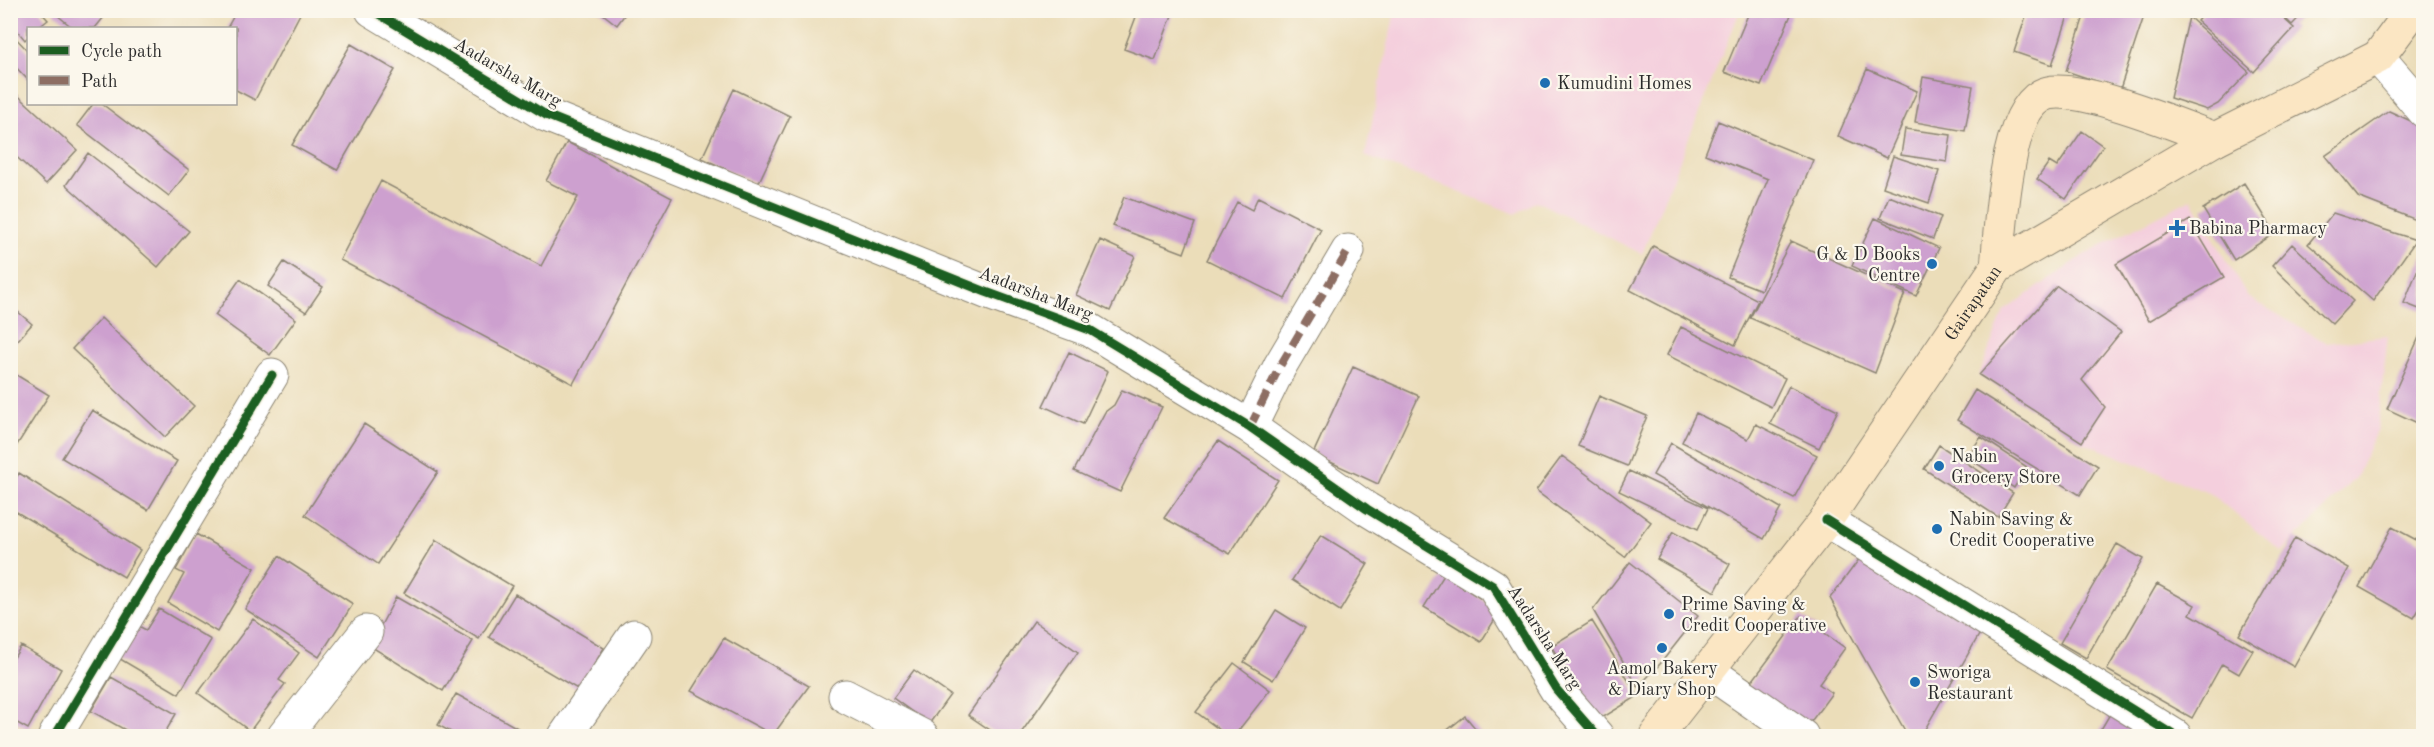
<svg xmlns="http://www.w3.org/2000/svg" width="2434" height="747" font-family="'Old Standard TT',serif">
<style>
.built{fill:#f4cfdd}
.building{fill:#cda0cf}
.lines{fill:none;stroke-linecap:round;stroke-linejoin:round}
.street-casing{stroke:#8b8472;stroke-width:35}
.secondary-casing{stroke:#8b8472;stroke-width:35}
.street{stroke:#fff;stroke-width:33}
.secondary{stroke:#fbe6c3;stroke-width:33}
.quiet{stroke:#8d6e63;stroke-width:8;stroke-dasharray:15 8;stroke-linecap:butt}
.cycleway-casing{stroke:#fbf7ec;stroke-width:13}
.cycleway{stroke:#1b5e20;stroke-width:9}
.poi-dot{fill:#1f6fb2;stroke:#fbf7ec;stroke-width:2}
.labels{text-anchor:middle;stroke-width:4.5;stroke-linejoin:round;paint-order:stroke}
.street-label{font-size:18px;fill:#2b2b2b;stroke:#fbf7ec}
.poi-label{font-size:18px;fill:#2b2b2b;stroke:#fbf7ec;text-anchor:start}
</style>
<rect width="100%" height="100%" fill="#fbf7ec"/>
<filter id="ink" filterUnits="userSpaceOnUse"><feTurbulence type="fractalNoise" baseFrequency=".0167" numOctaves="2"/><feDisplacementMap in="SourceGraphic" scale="12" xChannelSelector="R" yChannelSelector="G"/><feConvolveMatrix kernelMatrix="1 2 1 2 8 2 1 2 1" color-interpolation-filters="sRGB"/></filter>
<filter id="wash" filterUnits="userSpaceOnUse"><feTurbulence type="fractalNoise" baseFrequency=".008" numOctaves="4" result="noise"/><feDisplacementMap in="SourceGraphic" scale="24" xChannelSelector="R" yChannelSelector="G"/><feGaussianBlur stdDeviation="1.35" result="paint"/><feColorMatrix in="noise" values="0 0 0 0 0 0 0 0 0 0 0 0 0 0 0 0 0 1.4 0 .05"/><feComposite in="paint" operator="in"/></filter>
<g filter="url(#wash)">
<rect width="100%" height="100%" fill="#ebddb9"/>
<path class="built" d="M1395 11H1740L1642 254 1536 201 1516 214 1365 156Z
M2191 199 2248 297 2327 343 2388 336 2377 429 2357 476 2282 552 2211 494 2082 442 1979 375 2004 311 2090 251Z"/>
<g id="blocks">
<path class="building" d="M10 10H39L48 20 38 28H28V37L25 40 10 22Z
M51 10H96L104 17 95 28H73Z
M237 10H302L255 100 236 90V28H227Z
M598 10H628L617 25Z
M1174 10 1155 60 1124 49 1136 17 1119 10Z
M1750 10H1793L1761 86 1724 72Z
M2028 10H2070L2052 65 2014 52Z
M2086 10H2146L2120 89 2066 71Z
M2206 10H2274L2294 28 2254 72 2197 21Z
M2277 10H2306L2292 25Z
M2189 17 2249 72 2218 104 2207 110 2170 98Z
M10 32 28 51V80L10 61Z
M351 44 395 70 337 170 292 145Z
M1867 69 1917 91 1887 158 1838 136Z
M1923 77 1973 86 1965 131 1915 122Z
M10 88 77 150 46 184 10 151Z
M734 89 790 116 758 184 702 158Z
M93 104H102L189 170 169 196 77 125Z
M2389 111 2424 127V223L2358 197 2325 156Z
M1718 121 1813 160 1761 290 1728 277 1768 179 1705 154Z
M1905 129 1951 135 1947 162 1901 155Z
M2082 131 2103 146 2066 199 2037 179 2049 162 2057 167Z
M567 142 672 198 573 384 340 260 381 181 541 266 578 197 546 181Z
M88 153 189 231 158 267 66 185Z
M1893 156 1939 171 1929 203 1883 187Z
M2244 183 2275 233 2234 260 2203 209Z
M1889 196 1941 217 1933 239 1880 218Z
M1124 197 1195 223 1184 253 1113 226Z
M1258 197 1321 229 1285 299 1207 260 1237 202 1252 210Z
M2333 213 2416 240 2373 301 2308 244Z
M1875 218 1939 248 1916 296 1852 266Z
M2190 220 2224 277 2149 321 2116 264Z
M1100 240 1135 256 1110 311 1076 295Z
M1791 241 1905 293 1875 373 1750 318Z
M2292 244 2353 301 2332 324 2272 266Z
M1653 246 1758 300 1735 345 1630 290Z
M2424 254V311L2404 303Z
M284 262 323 287 306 312 268 286Z
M240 279 296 319 270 355 215 315Z
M2057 286 2121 332 2082 380 2105 407 2082 442 1979 375Z
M10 305 32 324 10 349Z
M101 318 194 406 165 437 72 349Z
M2424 326V426L2387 409Z
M1681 327 1785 378 1771 407 1667 355Z
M1069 352 1108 371 1083 424 1043 406Z
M1353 367 1419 396 1378 484 1313 454Z
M10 371 49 395 10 456Z
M1789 386 1838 410 1819 448 1770 424Z
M1122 390 1162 407 1120 492 1074 471 1105 412 1114 405Z
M1975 390 2098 466 2080 495 1957 420Z
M1599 396 1647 416 1627 466 1578 446Z
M92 410 177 461 148 510 62 458Z
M1696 413 1748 439 1756 424 1817 455 1794 498 1682 442Z
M364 424 438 472 378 564 305 515Z
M1981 437 2027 467 2014 488 1967 457Z
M1218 441 1278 480 1230 554 1164 518Z
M1671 443 1781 508 1764 539 1653 475Z
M1939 445 2013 493 1998 517 1924 469Z
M1562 456 1651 522 1625 557 1536 491Z
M1629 471 1708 508 1698 529 1619 491Z
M19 473 140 550 124 577 10 508V488Z
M2392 527 2424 544V601L2414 618 2359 587Z
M1673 532 1730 564 1715 592 1657 559Z
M196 534 255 568 217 632 168 603 184 574 176 570Z
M1321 535 1368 564 1340 611 1292 580Z
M2295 538 2349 568 2294 667 2239 635Z
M436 540 512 586 479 639 404 593Z
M2117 544 2143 559 2086 658 2060 643Z
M1863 554 1983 628 1921 736H1908L1830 598Z
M279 556 353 604 319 657 245 609Z
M1630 562 1698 616 1660 664 1638 687 1593 610Z
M1444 575 1500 611 1481 642 1424 607Z
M2157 584 2195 605 2190 614 2253 650 2239 674 2222 664 2192 718 2107 670Z
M515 594 604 648 579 690 489 637Z
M396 597 473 641 443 691 370 646Z
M159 609 211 640 179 694 110 653 129 621 146 630Z
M1276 610 1305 628 1273 680 1244 662Z
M1801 616 1845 648 1819 684 1832 693 1804 731 1747 688Z
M253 619 299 653 279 680 285 684 250 731 198 693Z
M1034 621 1078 652 1019 736H999L968 715Z
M1592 621 1638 696 1597 721 1551 646Z
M724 638 809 686 773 735 691 691Z
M21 646 61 669 28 729 10 719V664Z
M1234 663 1270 690 1234 736H1228L1196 712Z
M914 670 950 695 929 724 893 698Z
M111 677 176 714 163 736H136L91 711Z
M456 694 532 736H458L438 725Z
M2113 709 2162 736H2097Z
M1465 716 1482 736H1440Z"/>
</g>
</g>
<g filter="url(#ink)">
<use href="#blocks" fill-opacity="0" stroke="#8b8472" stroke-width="1.5"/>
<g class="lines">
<g class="street-casing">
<path id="street" d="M372 10 546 115 986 292 1090 330 1250 427 1367 509 1493 586 1556 689 1597 736
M2378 57 2424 111
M1250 427 1280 366 1348 251
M1826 520 2175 736
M1708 671 1802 736
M845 696 922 736
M55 736 272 375
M284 736 366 632
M565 736 634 636"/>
</g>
<g class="secondary-casing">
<g id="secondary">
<path d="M1997 267C2001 230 2004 103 2048 93 2081 85 2181 126 2215 139"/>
<path id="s1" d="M1656 736 1826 520 1997 267 2215 139 2378 57 2413 10"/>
</g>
</g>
<use href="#street" class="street"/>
<use href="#secondary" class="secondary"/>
<path class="quiet" d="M1250 427 1280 366 1348 251"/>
<g class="cycleway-casing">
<path id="cycleway" d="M372 10 546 115 986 292 1090 330 1250 427 1367 509 1493 586 1556 689 1597 736
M1826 520 2175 736
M55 736 272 375"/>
</g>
<use href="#cycleway" class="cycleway"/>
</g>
</g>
<g class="poi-dot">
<circle cx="1545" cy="83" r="6"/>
<path d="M2174 219h6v6h6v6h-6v6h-6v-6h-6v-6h6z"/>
<circle cx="1932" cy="264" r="6"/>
<circle cx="1939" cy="466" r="6"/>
<circle cx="1937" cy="529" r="6"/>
<circle cx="1669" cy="614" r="6"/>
<circle cx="1662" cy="648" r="6"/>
<circle cx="1915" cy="682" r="6"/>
</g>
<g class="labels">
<g class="street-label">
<text transform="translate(508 72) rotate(30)" y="6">Aadarsha Marg</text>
<text transform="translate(1036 293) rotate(21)" y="6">Aadarsha Marg</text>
<text dy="6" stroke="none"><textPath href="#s1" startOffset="537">Gairapatan</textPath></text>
<text transform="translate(1545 637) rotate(57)" y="6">Aadarsha Marg</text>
</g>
<g class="poi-label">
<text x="1557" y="89">Kumudini Homes</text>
<text x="2189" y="234">Babina Pharmacy</text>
<text x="1920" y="260" text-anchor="end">G &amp; D Books<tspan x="1920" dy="21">Centre</tspan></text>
<text x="1951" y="462">Nabin<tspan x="1951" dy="21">Grocery Store</tspan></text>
<text x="1949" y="525">Nabin Saving &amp;<tspan x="1949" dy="21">Credit Cooperative</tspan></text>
<text x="1681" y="610">Prime Saving &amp;<tspan x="1681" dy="21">Credit Cooperative</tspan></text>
<text x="1662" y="674" text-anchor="middle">Aamol Bakery<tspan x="1662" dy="21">&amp; Diary Shop</tspan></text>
<text x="1927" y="678">Sworiga<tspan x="1927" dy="21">Restaurant</tspan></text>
</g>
</g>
<rect width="2434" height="747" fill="none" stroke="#fbf7ec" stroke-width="36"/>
<rect x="27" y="27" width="210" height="78" fill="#fbf7ec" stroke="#a8a59f" stroke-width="1.5"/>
<rect x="39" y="46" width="30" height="9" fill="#1b5e20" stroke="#a8a59f" stroke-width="1.5"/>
<text x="81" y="57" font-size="18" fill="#2b2b2b">Cycle path</text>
<rect x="39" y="76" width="30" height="9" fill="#8d6e63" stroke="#a8a59f" stroke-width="1.5"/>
<text x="81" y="87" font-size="18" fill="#2b2b2b">Path</text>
</svg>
